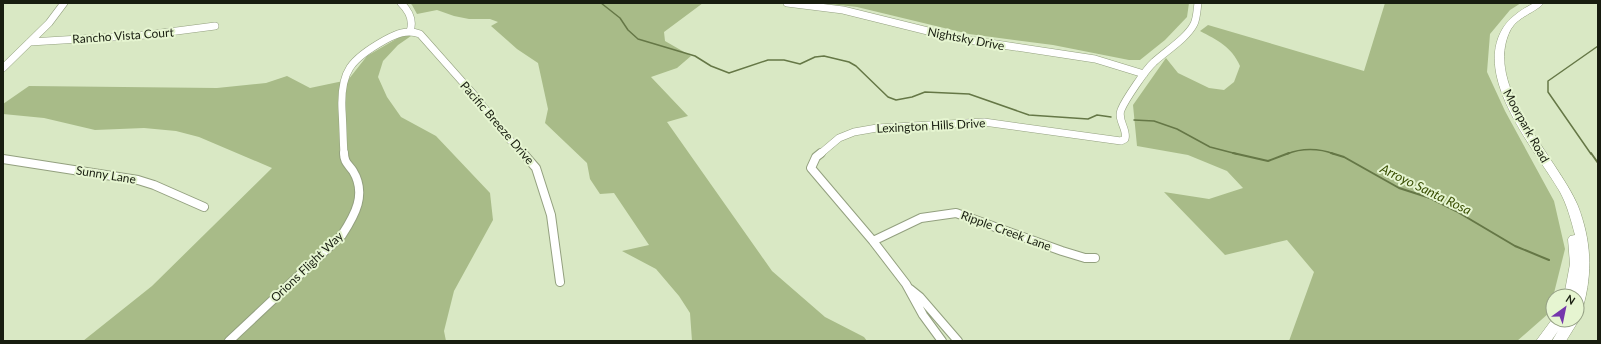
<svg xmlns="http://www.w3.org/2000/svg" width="1601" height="344" font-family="Lato,sans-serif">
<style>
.green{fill:#a8bb88}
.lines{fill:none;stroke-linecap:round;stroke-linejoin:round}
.stream-far1{stroke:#657746;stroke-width:1.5}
.stream{stroke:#657746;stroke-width:2}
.street-far1-casing{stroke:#93a07f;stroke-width:8}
.street-casing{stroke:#93a07f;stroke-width:10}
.secondary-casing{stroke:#93a07f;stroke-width:1}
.street-far1{stroke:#fff;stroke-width:7}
.street{stroke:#fff;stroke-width:8}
.secondary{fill:#fff;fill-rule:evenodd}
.labels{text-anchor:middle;stroke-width:4;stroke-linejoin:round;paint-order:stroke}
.street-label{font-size:12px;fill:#181d10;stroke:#e6f5d1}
.water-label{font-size:13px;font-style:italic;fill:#384d00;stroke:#e6f5d1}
</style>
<rect width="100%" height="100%" fill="#d9e8c4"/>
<path class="green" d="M410 3H703L664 32 665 41 691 56 677 68 651 77 688 116 667 122 772 271 825 317 864 337 867 341H692L690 313 679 296 656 269 622 251 649 245 614 193 600 194 590 179 587 163 545 123 548 109 538 63 517 49 491 26 498 22 490 19H469L454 16 437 10 417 14 412 5Z
M822 3H1189L1187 17 1165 40 1140 60H1129L1053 45 969 34 857 7Z
M1385 3H1521L1510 10 1490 34 1487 72 1505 111 1554 201 1565 249 1549 313 1517 341H1289L1314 272 1287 240 1225 255 1164 192 1209 199 1243 188 1227 171 1188 155 1137 146 1133 105 1166 58 1178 73 1209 88 1224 90 1234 82 1240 66C1232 47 1217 40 1200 31L1208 25 1364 71Z
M403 35 411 36 398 45 383 61 378 77 387 97 401 117 436 136 490 193 493 220 454 291 444 331 446 341H83L152 286 272 168 199 137 176 131 144 128 95 130 44 118 3 114V104L29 86 217 88 266 83 287 76 310 88 348 80 367 56Z"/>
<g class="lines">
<path class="stream-far1" d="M601 3 620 18 628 30 638 39 695 56 711 66 729 73 768 60H784L800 64 815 57 824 56 849 62 856 66 888 97 896 100 912 97 925 92 969 94 1029 115 1088 119 1097 115 1111 117
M1134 120 1154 121 1177 129 1210 147 1237 154
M1287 154C1301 148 1319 148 1334 154
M1591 154 1548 92V81L1598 46"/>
<path class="stream" d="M1233 153 1268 161 1289 153
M1331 153 1344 157 1399 188 1430 198 1456 211 1515 246 1549 260
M1591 153 1598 163"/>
<g class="street-far1-casing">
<path id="street-far1" d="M401 3C409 11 414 20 410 31
M787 3 843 10 956 38 1095 59 1144 74
M30 42 146 35 215 26
M3 68 49 23 64 3
M344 154C343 139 343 125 342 110 340 71 351 59 385 40 396 34 407 29 420 34L475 96 507 137 524 154
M820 154 839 138 854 132 877 128 984 122 1121 141 1125 139C1128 130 1117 120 1121 110 1125 100 1146 69 1154 62 1166 51 1187 38 1194 24 1197 18 1197 9 1198 3"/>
</g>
<g class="street-casing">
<path id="street" d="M523 153 536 168 551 215 560 282
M821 153 816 157 811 168 873 241 906 284 923 315 942 341
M3 159 138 180 154 185 204 207
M873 241 921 218 956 213 1062 251 1085 258H1095
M910 289 920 297 958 341
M229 341 342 235C355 215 367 194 353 171 348 164 344 162 344 153"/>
</g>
<g class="secondary-casing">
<path id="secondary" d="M1534 3H1544C1535 13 1519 16 1511 29 1481 85 1558 158 1578 206 1591 240 1593 272 1583 307L1582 311 1577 312V296H1564L1570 264 1568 239 1570 236 1575 235C1571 220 1567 205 1560 192 1536 151 1472 78 1503 28 1510 17 1522 9 1534 3Z
M1577 317 1579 320 1566 341H1552L1558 331 1551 341H1536L1553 318V320H1577Z"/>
</g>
<use href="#street-far1" class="street-far1"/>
<use href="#street" class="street"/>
<use href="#secondary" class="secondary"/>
</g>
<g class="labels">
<g class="street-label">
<text transform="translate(123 36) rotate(-4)" y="4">Rancho Vista Court</text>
<text transform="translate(966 39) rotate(11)" y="4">Nightsky Drive</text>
<text transform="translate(497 123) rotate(49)" y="4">Pacific Breeze Drive</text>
<text transform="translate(931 126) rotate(-3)" y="4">Lexington Hills Drive</text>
<text transform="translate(1526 126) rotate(61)" y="4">Moorpark Road</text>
<text transform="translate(106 175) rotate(9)" y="4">Sunny Lane</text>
<text transform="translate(1006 231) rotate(20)" y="4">Ripple Creek Lane</text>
<text transform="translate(307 267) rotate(-44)" y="4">Orions Flight Way</text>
</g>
<g class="water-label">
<text transform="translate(1426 189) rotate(26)" y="5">Arroyo Santa Rosa</text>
</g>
</g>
<rect width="1601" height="344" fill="none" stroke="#181d10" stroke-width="8"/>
<g transform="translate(1565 308) rotate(33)"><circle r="19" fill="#e6f5d1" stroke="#949f84"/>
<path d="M0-3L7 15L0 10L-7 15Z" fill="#7536ac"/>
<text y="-6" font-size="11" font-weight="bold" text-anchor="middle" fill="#181d10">N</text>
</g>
</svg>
